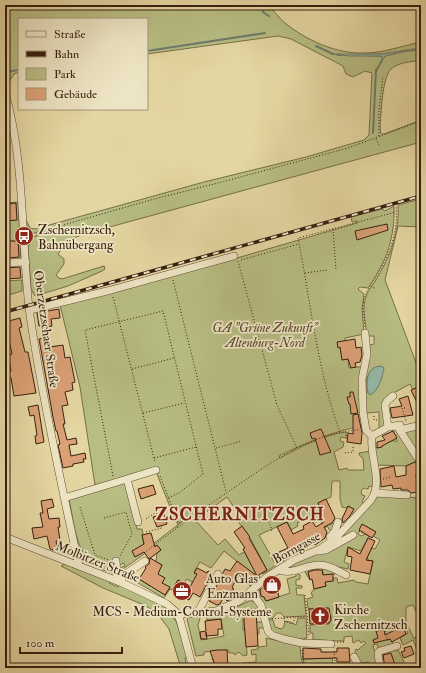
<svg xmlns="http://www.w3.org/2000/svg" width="426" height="673" font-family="'IM FELL Double Pica',serif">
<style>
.green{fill:#b7bd83;stroke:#776e49;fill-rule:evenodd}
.water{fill:#95b9a9;stroke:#6f7b6b}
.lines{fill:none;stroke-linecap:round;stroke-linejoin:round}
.stream{stroke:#6f7b6b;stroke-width:2}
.building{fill:#dba176;stroke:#371f0f}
.minor-casing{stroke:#624d34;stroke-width:8}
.path{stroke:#371f0f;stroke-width:1;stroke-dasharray:1 2;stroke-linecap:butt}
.minor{stroke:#ede4c3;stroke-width:7}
.rail-casing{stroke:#371f0f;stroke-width:3.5}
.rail{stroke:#ede4c3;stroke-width:2;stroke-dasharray:6;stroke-linecap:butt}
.labels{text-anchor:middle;stroke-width:3.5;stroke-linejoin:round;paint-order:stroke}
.poi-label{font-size:13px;fill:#371f0f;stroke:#ede4c3;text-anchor:start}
.park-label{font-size:13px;font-style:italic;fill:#57462c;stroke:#ede4c3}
.street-label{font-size:13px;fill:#371f0f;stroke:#ede4c3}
.district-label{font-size:17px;font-weight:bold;letter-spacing:1px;fill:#7a1f14;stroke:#ede4c3}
</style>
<rect width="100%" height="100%" fill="#e4d6a2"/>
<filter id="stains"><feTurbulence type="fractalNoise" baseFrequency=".005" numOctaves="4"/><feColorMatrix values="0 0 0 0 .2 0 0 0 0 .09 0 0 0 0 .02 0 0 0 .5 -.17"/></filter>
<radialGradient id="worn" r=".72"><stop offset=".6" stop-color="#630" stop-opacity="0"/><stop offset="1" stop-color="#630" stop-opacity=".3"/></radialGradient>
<path class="green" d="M31 5H268C274 11 279 18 285 23 306 40 336 54 364 53 383 53 402 46 421 42V48L382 54 337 55 382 56V61L376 70 385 56 407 51 421 50V60C411 62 399 62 391 69 382 77 381 116 380 128L381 134H384L421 120V142L84 234 71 239 68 245 63 247 58 254 64 259V264L56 275 59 278 62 279 104 266 105 269 102 271 68 286 35 296 31 289 28 247 33 237 45 233 44 230 31 234 28 231 26 220 30 228 35 229 204 182 306 157 364 140 369 135 372 73 365 71 353 77 346 74 343 66 291 39 278 36 147 54V19H19V72L14 74 9 82H5V11Z
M421 199V227L398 226 385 280 421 376V391L415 394 410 384 388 396 382 402 387 426 379 430V412L366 413 364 378 368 347 370 345 374 344V336H368L367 333C365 321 362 308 366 296 368 290 374 284 377 278 390 257 400 230 398 205ZM381 366 370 395 367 392V377Z
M18 202 21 260H8V257L19 256 18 241H7V246H5V203Z
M394 206C395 239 386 262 368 288L360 287 358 289 364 294 362 309 364 334 345 338 349 368 357 367H362L363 427 362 428 361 426C332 432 305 443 279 456L280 458C300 447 324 435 346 432V438L341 437 340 441 344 442 343 447 334 452 339 470 347 468 348 470H364L363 458 360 456 359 453 371 451 374 487 369 486 368 489 364 488 361 491 362 495 365 496 362 502 365 504 353 514 351 513 353 509 348 506 346 508 342 507 340 499V481H332L331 497 318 503 323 514 321 515 324 521 326 520 329 525 333 523 334 527 331 532 327 526 325 528 320 520 316 522 309 518 297 523 298 526 291 530 287 522 259 535 276 565 263 574 261 573 267 570C258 554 251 536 239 523L242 519 227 497 195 520 218 545 225 539 239 555 244 552 246 555 260 577 250 586 243 579 244 578 251 583 256 577 224 551 211 568 200 562 194 572 198 574 193 583 187 579 184 583 178 580 172 590 170 589 164 598 126 576 130 573 135 576 133 580 137 582 139 579 150 586 162 565 156 562 157 553 161 550 157 545 120 571V568L125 566 124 563C118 565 117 570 112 573 107 571 102 570 97 567 75 554 74 521 69 499L125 482 137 529H142L143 534 142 535 144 544 142 546 144 552 153 544 188 517 179 523 176 522 155 469 95 485 80 387 60 305 237 258 357 223V221L352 222 351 217 382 209 385 211Z
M22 280V291L5 296V281Z
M421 428V459L403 431Z
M392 429H398L417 461 406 466 377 465 375 448 382 447 381 442 387 443 394 440 395 442 397 441Z
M421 468V612L417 614 413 605 406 607V622L414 639 418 634H421V659L413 640 403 645 400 638 408 633 404 626 391 633 393 636 390 638 393 644 378 648 377 644 373 645 377 664 370 666 369 662 360 663 355 652 356 649 358 650 366 643 364 641 361 643 359 640 353 643 352 636 344 637V641C333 641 324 640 313 640V633H310V625L329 624 331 620V615L329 613 328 608 308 609 307 599 313 597 311 593 314 589 326 586 322 568 308 572 310 580 305 572C314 563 326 567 335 572V574L327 575 328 581H333V578H337L338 583 354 580 356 582 368 584 373 561 368 560 367 557 372 548 375 549 380 540 373 536 376 532 362 524 358 534 361 536 365 534 369 536 361 551 348 547 344 562 349 564 348 569 320 563 289 568 288 566 321 550 336 540 377 496 384 495 418 498V492L420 491 421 480 417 472Z
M65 564 110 580 109 583 118 587 120 584 163 606 170 612 177 623 187 657 185 658 187 668H181L169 629 157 613 144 605 103 588 61 566Z
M296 573 300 575V579L296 580V585L302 586V588H296L297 595H304L306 616 284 617 281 613H277L273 618 267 619 262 603 255 592 259 587 261 596 264 597 266 601 290 593 287 579 296 576Z
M249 601H252L259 606V610L247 609V613L243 614V630L256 629V622H263L265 628H259V634H254L246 638 247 655 243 656 239 652 235 655 234 653H229L228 650 204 652V655L196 656 187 619 189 617H198L199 615H201L198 625 201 640 224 636 221 619 207 620V615L224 613Z
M298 618H306L307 638C295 642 284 636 272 632L268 620H273L275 627 281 629 284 627 285 621 290 622 296 625Z
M266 638 300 646 301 657 304 668H241L242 663 256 662V654L252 655 251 650 258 649V647L267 646Z
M391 650 396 651 398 650 406 666 401 668H392L391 666 395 665 386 654 382 655 383 658 380 659V654Z
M332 658 334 668H306L303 659Z"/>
<path class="water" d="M421 48V50L407 51 385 56 376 72C377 66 382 62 382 56H349L331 54H382Z
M381 366 384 368C382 377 379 391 370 395 367 392 368 390 367 386 367 375 369 367 381 366Z"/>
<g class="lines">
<path class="stream" d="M260 5 264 13 269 16
M316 46 333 54
M147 51 265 33
M5 72 19 70
M373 133 376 70"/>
</g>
<path class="building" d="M16 203 17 220 5 221V204Z
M387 224 388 230 357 240 355 231Z
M7 241H18L19 257 8 258Z
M20 267 21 278 5 279V268Z
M59 309 60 318 51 319 52 326 44 328 43 325 39 326 37 313Z
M20 318 22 327 19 328 25 352H28L36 393 14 396 11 378 5 379V372L11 371 8 355 12 354 5 322Z
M48 337 50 347 63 345 65 358 70 357 75 382 72 383 73 390 65 392 68 405 62 406 65 424H63L67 440 76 438 77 444 69 445 71 456 85 453 86 459H83L84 462 73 464V466L63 468 58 445 60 444 57 431H56L53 417 39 339Z
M355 339 356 348 361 347 362 355 360 362 355 363 356 367 351 368 348 359 342 360 340 347 338 348 337 342Z
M421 386V411L411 390Z
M350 392H353L358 413 351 414 350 404H349L347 397H350Z
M408 396 413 415 392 418 390 408 402 406 399 399Z
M38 405 44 442 36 444 35 436 37 435 34 415 30 416 28 407Z
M358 414 362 433 361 444 347 442 348 433 353 434V415Z
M321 429 331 452 320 455 315 438 312 439 310 433Z
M393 431 397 438 382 446V447L377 448V442L385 440 382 436Z
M415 462 419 464 421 469 417 472 419 475H416L418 492 411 493 408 490H401V488L393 489 392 485 381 487 380 469 394 466 396 477 406 475V466Z
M153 485 156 494 141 499 138 489Z
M52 499 54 507 47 509 49 519 59 518 60 527H58L60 540 56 541 58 550H53L50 549 47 536 34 539 32 528 43 527 40 513H43L41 501Z
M326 499 335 518 332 523 324 527 327 532 325 538 315 545 313 542 297 548 299 552 283 561 279 552 288 548 277 527 287 522 293 534 304 529 303 526 312 521 316 527 324 522 321 515 323 514 318 503Z
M348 506 354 509 350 516 343 523 342 519Z
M164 514 167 524 157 527 153 517Z
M362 524 376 532 372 538 359 530Z
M242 526 250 537 249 538 267 570 257 576 243 549 245 548 234 532Z
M151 533 155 547 157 545 161 550 149 559 144 552 135 557 132 551 144 544 142 535Z
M368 538 375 541 366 560 373 561 370 574 350 570 352 557 347 556 348 547 360 554Z
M150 558 162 565 158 574 165 578 162 583 170 587 165 595 139 579 146 568 145 567 149 564Z
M237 561 257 576 248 581 244 578 243 579 239 575 232 587 234 589 229 592V593L235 592 237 596 227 601 224 597 220 604 217 605 209 601 225 569 230 571Z
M197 568 207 573 208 571 212 574 200 597 193 593 189 600 172 590 178 580 190 587 197 574 194 573Z
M314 570H322L323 575 333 574V581L325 582 326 586 314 589 312 579 310 580 308 572Z
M271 581V583L275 582 279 597 266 601 264 597 261 596 260 590Z
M329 608 331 620 329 623 310 624 309 609Z
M247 609H256L258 646 246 647 244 621V616H247Z
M221 619 222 629H218V635L206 636V632L207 639H201L200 632 206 631 205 621Z
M403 626 406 634 392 642 390 639 374 643 373 640 378 638 376 631 384 630 385 635Z
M411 646 414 654 404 658 401 652 405 651 404 648Z
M303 648 321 649V652H337V648H349L350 662H337V658L303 659Z
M218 650H227L228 668H217V665H215L210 651Z
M391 653 395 665 385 668 383 655Z"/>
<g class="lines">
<g class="minor-casing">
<path id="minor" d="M5 92C25 163 21 236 29 308 34 345 41 382 48 418 58 468 68 517 79 566
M5 263 26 262
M30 310 111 290 234 256
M365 333 367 354 362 379 363 412 366 430 372 436
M388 427 385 405 387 401 393 396
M397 427 404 429 421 425
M399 429 417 457 421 460
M127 479 156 470
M375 493 407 495
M64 498 127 479 138 522
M5 537 120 582 167 604 176 612 180 620 193 668
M330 537 335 531 338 522
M318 551 326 550 353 535
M116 561 117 574 116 580
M278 570C296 575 303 565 319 565 329 565 337 570 346 575
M120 582 124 575 145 561
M251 592 261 605 268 631 272 635 284 639 302 643 331 644
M198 612 218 574
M178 616 189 612 216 611 239 601 267 577 294 560 320 549 335 539 371 500C384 481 369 457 372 436L388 427 400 425
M354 657 360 668
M380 668 378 653 380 651 397 646
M413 668 421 664"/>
</g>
<path class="path" d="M379 136V111L383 76
M376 139 380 147
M333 229 336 271
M30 236 70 223 158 198 222 182 348 148 421 121
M7 251V256
M241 260 299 244
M238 261 277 405 297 448
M305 273 327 270
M5 280H10
M173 280 226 492
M371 286 376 289
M113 297 155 462
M365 327C364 317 362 308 364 299 366 291 372 284 376 277 389 256 399 231 396 206
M132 369 174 358
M405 408H402L406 421
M143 413 184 403
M374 416V420H378
M340 432C317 370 311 303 298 238L396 212
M347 439V432
M216 448 242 441
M345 453 353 452V445
M154 458 196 447
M113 476 85 330 163 311 203 474 179 493 168 498
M160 476 178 522 177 528
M383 479 391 477
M80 507 95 555 109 560
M104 518 126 512 132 534 120 556
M146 519 155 513H158L159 515
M267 519 271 527 272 532
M359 531 363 534
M146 532 162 528 161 526
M144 553C175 529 208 505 241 483 276 459 315 432 359 430
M84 556 90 562
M243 581 247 584
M305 595 309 636
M284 618V621L292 624 296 617H309
M272 619 295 617
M385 631 388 642
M337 642H344
M302 650 303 660 305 668
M334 651 336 668
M212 659 216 668"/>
<use href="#minor" class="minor"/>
<g class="rail-casing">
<path id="rail" d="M5 312 421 196"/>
</g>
<use href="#rail" class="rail"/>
</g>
<defs>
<g id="bus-disc" transform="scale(1)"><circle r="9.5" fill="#8f2418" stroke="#ede4c3"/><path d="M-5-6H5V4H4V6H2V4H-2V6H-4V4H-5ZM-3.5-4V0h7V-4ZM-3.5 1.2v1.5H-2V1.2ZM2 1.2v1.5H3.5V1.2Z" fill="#fff"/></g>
<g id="shop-disc" transform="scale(1)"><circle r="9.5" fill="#8f2418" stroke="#ede4c3"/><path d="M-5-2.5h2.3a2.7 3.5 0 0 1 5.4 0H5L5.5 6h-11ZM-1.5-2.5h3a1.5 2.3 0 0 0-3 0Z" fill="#fff"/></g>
<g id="office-disc" transform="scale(1)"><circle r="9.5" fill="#8f2418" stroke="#ede4c3"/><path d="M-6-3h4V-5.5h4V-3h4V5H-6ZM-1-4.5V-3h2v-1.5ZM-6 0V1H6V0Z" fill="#fff"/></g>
<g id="church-disc" transform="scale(1)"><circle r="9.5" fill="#8f2418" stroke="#ede4c3"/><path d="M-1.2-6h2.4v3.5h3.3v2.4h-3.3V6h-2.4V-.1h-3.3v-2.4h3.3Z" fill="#fff"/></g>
</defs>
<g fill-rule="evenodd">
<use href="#bus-disc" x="24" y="236"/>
<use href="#shop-disc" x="272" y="585"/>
<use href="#office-disc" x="182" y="591"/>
<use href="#church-disc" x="320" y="616"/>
</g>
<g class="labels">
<g class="poi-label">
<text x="38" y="234">Zschernitzsch,<tspan x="38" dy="15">Bahnübergang</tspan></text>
<text x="258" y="583" text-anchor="end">Auto Glas<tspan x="258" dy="15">Enzmann</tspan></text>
<text x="334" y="614">Kirche<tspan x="334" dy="15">Zschernitzsch</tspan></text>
<text x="182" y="616" text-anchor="middle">MCS - Medium-Control-Systeme</text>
</g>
<g class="park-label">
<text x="265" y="332">GA "Grüne Zukunft"<tspan x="265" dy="15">Altenburg-Nord</tspan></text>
</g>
<g class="street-label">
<text transform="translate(47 329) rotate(82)" y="5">Oberzetzschaer Straße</text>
<text transform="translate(296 547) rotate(-29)" y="5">Borngasse</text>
<text transform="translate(98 561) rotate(22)" y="5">Molbitzer Straße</text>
</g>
<g class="district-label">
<text x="240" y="520">ZSCHERNITZSCH</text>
</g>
</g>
<rect width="426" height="673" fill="none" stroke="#e4d6a2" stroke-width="20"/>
<rect x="6" y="6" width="414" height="661" fill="none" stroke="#371f0f" stroke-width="2"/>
<rect x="10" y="10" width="406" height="653" fill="none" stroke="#371f0f"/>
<rect x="18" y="18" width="130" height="92" fill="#ede4c3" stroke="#a4957b"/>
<rect x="26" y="31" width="20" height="6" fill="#ede4c3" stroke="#a4957b"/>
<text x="54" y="38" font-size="12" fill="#371f0f">Straße</text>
<rect x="26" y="51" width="20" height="6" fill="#371f0f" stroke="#a4957b"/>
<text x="54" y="58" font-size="12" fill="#371f0f">Bahn</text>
<rect x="26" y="68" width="20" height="12" fill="#b7bd83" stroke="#a4957b"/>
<text x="54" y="78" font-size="12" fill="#371f0f">Park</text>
<rect x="26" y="88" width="20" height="12" fill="#dba176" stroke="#a4957b"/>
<text x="54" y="98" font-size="12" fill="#371f0f">Gebäude</text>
<path d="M20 647v6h102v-6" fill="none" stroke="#371f0f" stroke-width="2"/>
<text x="26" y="647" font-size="12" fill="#371f0f" stroke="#ede4c3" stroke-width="3" paint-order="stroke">100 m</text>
<rect width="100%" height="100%" filter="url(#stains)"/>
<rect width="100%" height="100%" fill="url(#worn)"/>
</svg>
